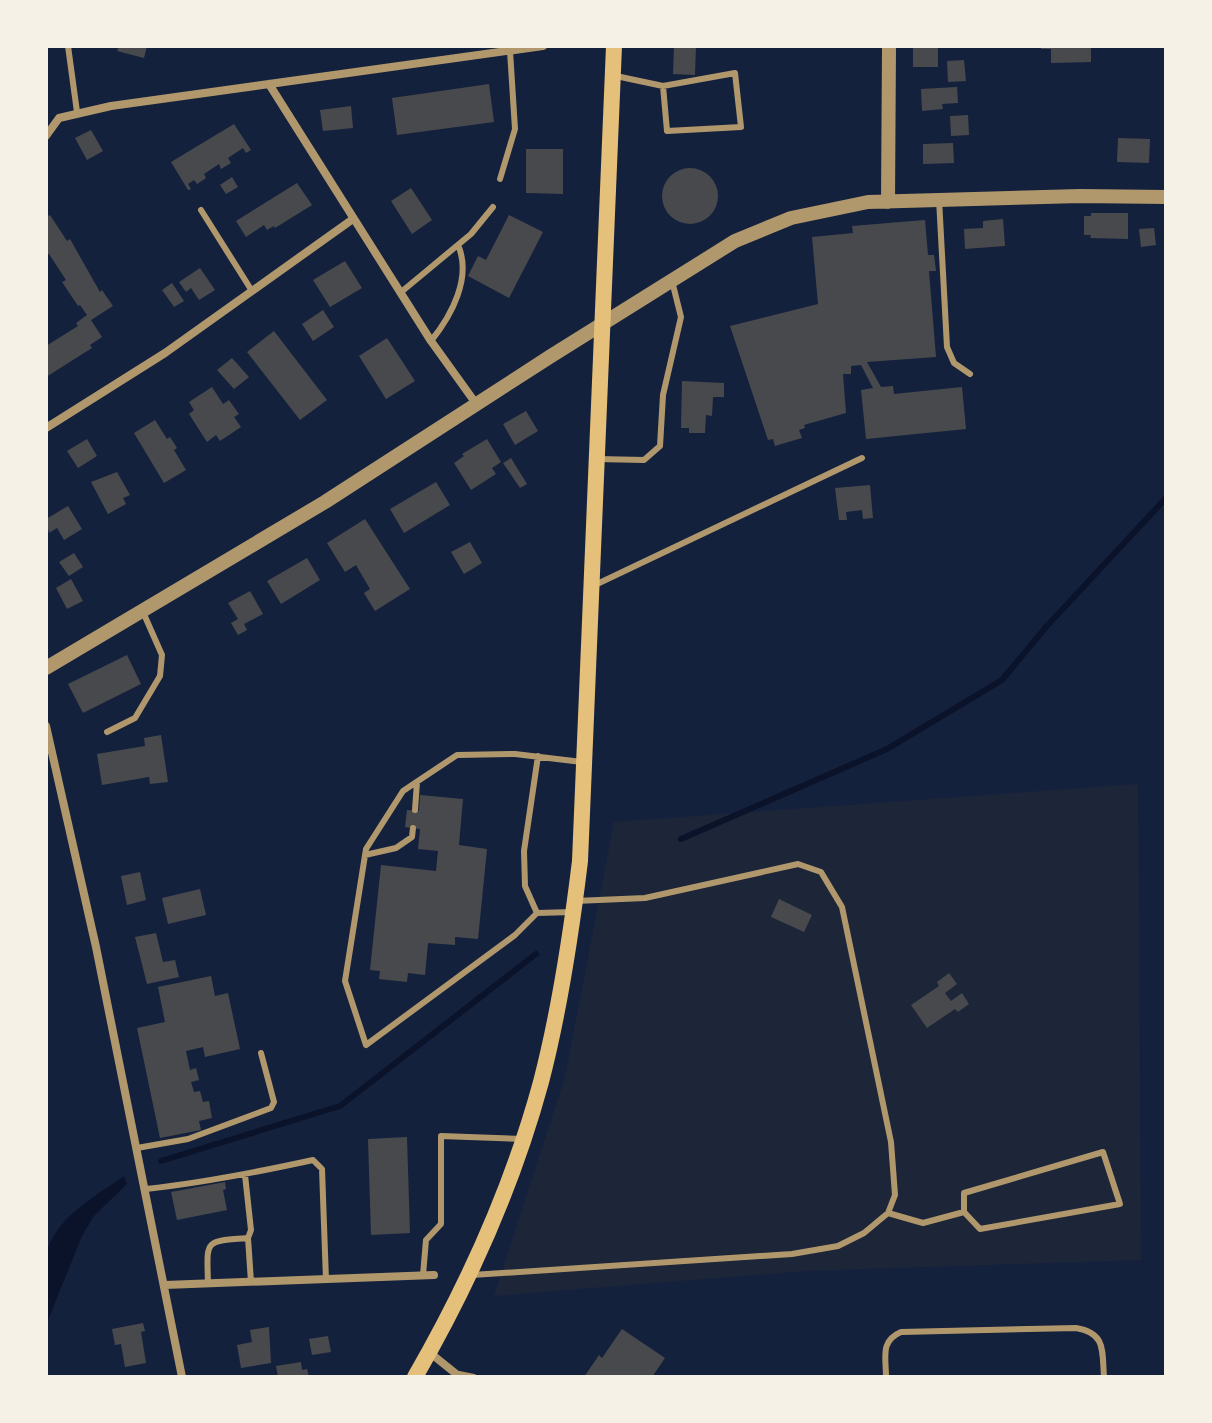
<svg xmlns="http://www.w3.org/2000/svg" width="1212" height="1423" font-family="'PT Sans Narrow',sans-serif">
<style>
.green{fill:#1d2539}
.water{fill:#0b132b}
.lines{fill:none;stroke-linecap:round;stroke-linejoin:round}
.stream{stroke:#0b132b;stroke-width:6}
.building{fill:#48494c}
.service{stroke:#b1986c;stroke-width:6}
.minor{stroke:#b1986c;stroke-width:8}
.tertiary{stroke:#b1986c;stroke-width:14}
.secondary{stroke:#e5c07b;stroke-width:16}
</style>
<rect width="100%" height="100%" fill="#14213d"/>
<path class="green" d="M1138 784 1141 1260 805 1271 494 1296 565 1077 614 822Z"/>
<path class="water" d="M124 1176 127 1184 94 1216 82 1236 46 1325C46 1305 42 1274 46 1255 55 1217 95 1197 124 1176Z"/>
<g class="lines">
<path class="stream" d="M681 839 887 749 1002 680 1046 627 1166 498
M161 1161 340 1106 536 954"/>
</g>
<path class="building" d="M119 46H147L144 58 117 51Z
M674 46H696L695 75 673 74Z
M913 46H938V67H913Z
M1041 46H1091V62L1051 63V49H1041Z
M964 60 966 81 948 82 947 61Z
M489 84 494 122 397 135 392 98Z
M957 87 958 103 942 104 943 109 922 111 921 89Z
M351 106 353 128 323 131 320 110Z
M968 115 969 135 951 136 950 116Z
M234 124 251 150 246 153 243 148 228 158 231 163 221 169 219 164 204 174 206 178 197 184 194 180 188 184 191 189 188 190 171 162Z
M91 130 103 151 87 160 75 138Z
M1118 138 1150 139 1149 163 1117 162Z
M953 143 954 163 923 164V144Z
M526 149H563V194L526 193Z
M662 196a28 28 0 1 1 56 0a28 28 0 1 1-56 0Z
M232 177 238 187 226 194 220 185Z
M297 183 312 205 275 228 274 226 267 230 264 225 246 237 236 221Z
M411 188 432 220 412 234 391 201Z
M1091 213H1128V239L1090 238 1091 235H1084V216H1091Z
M50 215 67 241 70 239 100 292 102 290 113 306 91 320 102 337 90 345 92 348 46 377V346L78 326 76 323 87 315 80 305 78 306 62 282 66 280 49 254 46 255V217Z
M509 215 543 232 509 298 468 276 478 256 486 260Z
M1003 219 1005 246 965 249 964 229 983 228V221Z
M925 220 928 255H934L936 271H929L936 357 867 362 881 387 893 386 894 394 962 387 966 429 866 439 861 390 873 388 861 365 851 366V374H843L846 413 804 425 805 428 799 430 802 438 775 446 773 439 768 440 730 326 818 304 812 237 853 233 852 226Z
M1154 228 1156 245 1141 247 1139 229Z
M345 261 362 288 330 307 313 280Z
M200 268 215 290 199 300 191 288 186 292 179 282Z
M172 283 184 301 174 307 162 290Z
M323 310 334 327 313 341 302 324Z
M274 331 327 400 300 420 247 352Z
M387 338 415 381 386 399 359 356Z
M232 358 249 377 234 389 217 370Z
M682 381 724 383V397H713L712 416 706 415 705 433H689V428H681Z
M212 387 223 404 229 400 239 414 234 417 241 427 220 441 216 435 207 442 189 414 194 410 189 402Z
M526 411 538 431 515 445 503 424Z
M155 420 167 439 170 437 177 448 174 450 186 470 164 483 134 433Z
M87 439 97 456 78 468 67 451Z
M487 439 501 462 492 468 496 474 471 490 454 463 464 456 462 454Z
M511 458 527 484 520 488 503 463Z
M117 472 130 495 123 498 126 504 108 514 91 482Z
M436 482 450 505 404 533 390 509Z
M870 485 873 518 863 519 862 510 846 512 847 520H839L835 488Z
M68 506 82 529 64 540 57 528 49 533 46 519Z
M365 519 410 589 375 611 364 593 370 589 356 565 345 572 327 543Z
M470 542 482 563 464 574 451 552Z
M74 553 83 567 69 576 59 562Z
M307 558 320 580 281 604 267 581Z
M71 579 83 601 67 609 56 588Z
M250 591 263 614 244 624 247 630 238 635 231 623 238 619 228 603Z
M127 655 141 684 83 713 68 684Z
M161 735 168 782 150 784 149 777 102 785 97 754 145 746 144 738Z
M420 795 463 799 459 845 487 849 478 939 455 937V945L428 943 425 975 408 973 407 982 379 979 380 971 370 970 381 865 436 871 438 851 418 849 420 829 405 827 407 810 419 811Z
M140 872 146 900 127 905 121 876Z
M200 889 206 915 168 924 162 898Z
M779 899 812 915 804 932 771 917Z
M156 933 163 962 175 960 179 977 147 984 135 937Z
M949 973 957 984 945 993 951 1001 962 993 969 1004 958 1012 955 1009 927 1028 911 1005 939 986 937 982Z
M211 976 215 996 228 993 240 1049 205 1057 203 1047 186 1051 190 1070 196 1068 199 1080 191 1082 194 1092 200 1091 203 1102 209 1101 212 1118 199 1121 201 1130 160 1138 137 1028 165 1022 158 987Z
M407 1137 410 1233 371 1235 368 1139Z
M225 1182 226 1189 223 1190 227 1210 177 1220 171 1192Z
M143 1323 145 1331 141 1332 146 1363 125 1367 121 1344 115 1345 112 1329Z
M269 1327 271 1363 241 1368 237 1345 252 1342 250 1330Z
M622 1329 665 1358 652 1377H584L599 1355 602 1358Z
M328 1336 331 1352 312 1355 309 1339Z
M301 1362 302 1370 307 1369 309 1377H278L276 1366Z"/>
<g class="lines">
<path class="service" d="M68 46 77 112
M616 76 663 86 667 131 741 127 735 73 663 86
M500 179 515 129 510 51
M939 199 947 347 954 363 970 374
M201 210 252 291
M400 293 471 234 493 207
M431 341C452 315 472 277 458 245
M597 459 644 460 660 446 663 395 681 317 672 281
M595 585 862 458
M107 732 135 718 160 676 162 655 143 612
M415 810 417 782
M365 855 396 848 412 837 413 828
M573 912 537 913 515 935 366 1045 345 981 366 849 403 791 457 755 515 754 582 762
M537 913 525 886 524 851 538 756
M137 1148 188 1139 271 1108 274 1102 261 1053
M146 1189C202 1183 258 1172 313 1160L322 1169 326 1280
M888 1213 923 1223 964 1212 980 1229 1120 1204 1103 1152 964 1193V1212
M248 1238 251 1282
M423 1275 426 1240 441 1224V1136L523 1139
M472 1275 792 1254 838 1246 864 1233 888 1213 895 1195 891 1142 842 907 821 872 798 864 645 898 575 901
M208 1284C207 1240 203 1241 248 1238L251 1230 245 1175
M459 1374 474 1377
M886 1377C886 1357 880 1341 901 1332L1076 1328C1106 1333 1102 1350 1104 1377"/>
<path class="minor" d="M269 84 431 341 477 405
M46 136 59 118 111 106 543 46
M46 428 165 353 353 219
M46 726 96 947 182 1377
M165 1285 434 1275
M429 1352 460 1377"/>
<path class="tertiary" d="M888 202 889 46
M46 668 325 502 551 356 735 241 791 218 868 202 1080 196 1166 197"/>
<path class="secondary" d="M415 1377C468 1285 513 1185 541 1082 560 1009 571 935 580 861L614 46"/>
</g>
<rect width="1212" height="1423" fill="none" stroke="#f6f1e7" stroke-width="96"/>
</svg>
